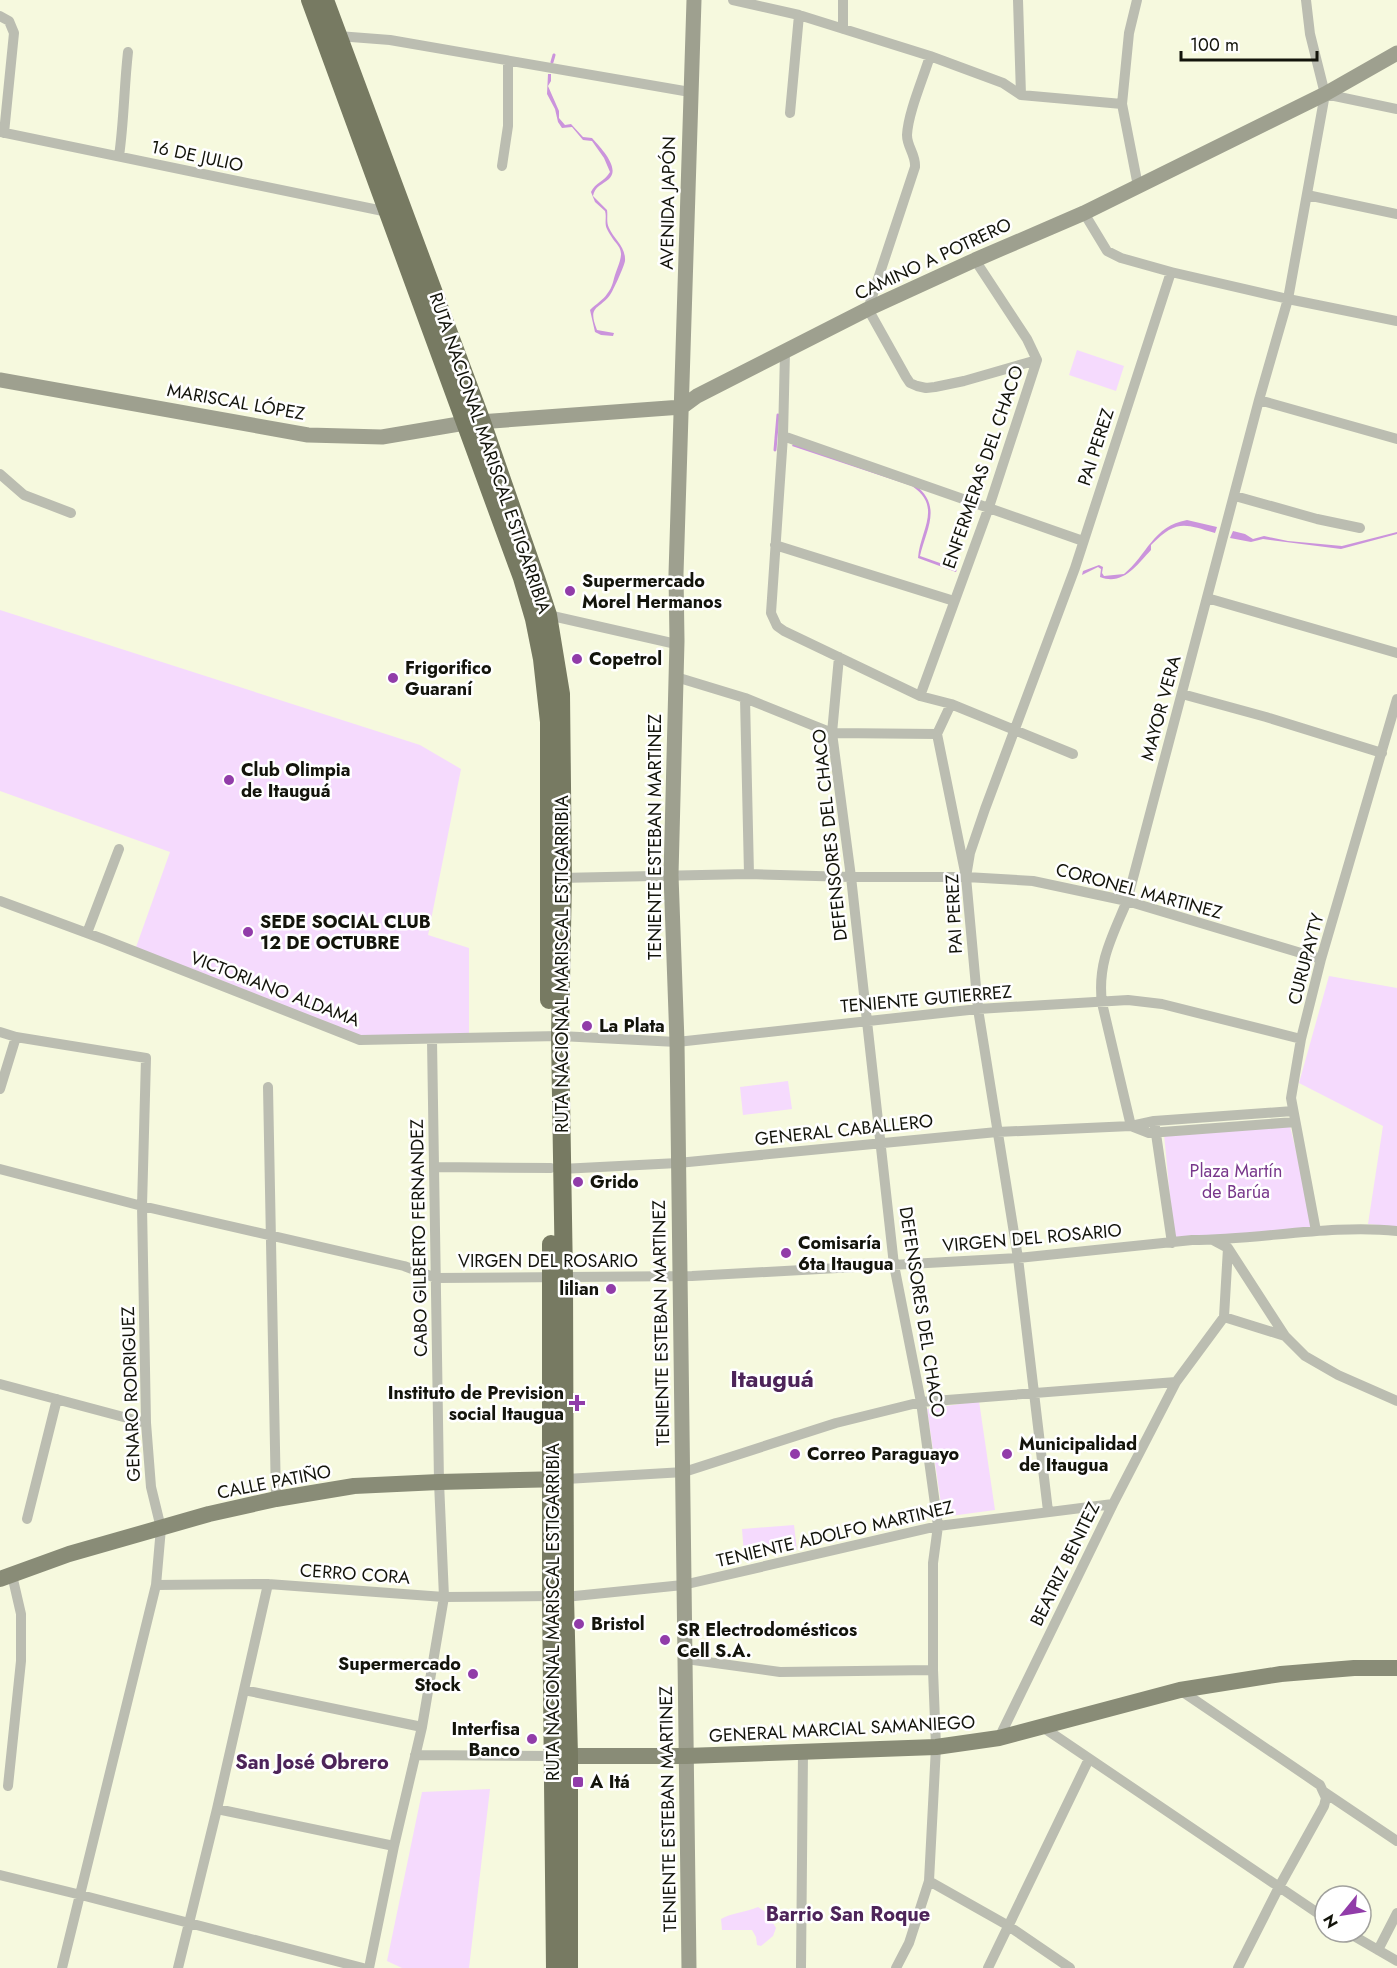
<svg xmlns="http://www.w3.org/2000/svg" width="1397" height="1968" font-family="Jost,sans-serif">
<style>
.green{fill:#f5dafd}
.water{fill:#cb94dc}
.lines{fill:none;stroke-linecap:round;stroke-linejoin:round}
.stream{stroke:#cb94dc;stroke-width:3}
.street{stroke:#bbbdb1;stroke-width:10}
.secondary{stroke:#9ea08f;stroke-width:15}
.primary{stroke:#898c77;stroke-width:16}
.highway{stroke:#777a62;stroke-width:18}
.poi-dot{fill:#913ca9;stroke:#fff;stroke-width:2}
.labels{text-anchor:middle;stroke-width:5;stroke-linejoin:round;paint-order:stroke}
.street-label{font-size:18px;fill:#13140b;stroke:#fff}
.poi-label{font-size:18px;font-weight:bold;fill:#13140b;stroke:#fff;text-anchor:start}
.park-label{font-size:18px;fill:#78378b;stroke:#fff}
.neighbourhood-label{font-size:20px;font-weight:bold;fill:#4d2459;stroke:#fff}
.district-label{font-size:24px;font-weight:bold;fill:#4d2459;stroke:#fff}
</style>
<rect width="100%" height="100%" fill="#f6f9de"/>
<path class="green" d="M1077 350 1124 366 1116 391 1069 375Z
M0 610 420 745 461 769 428 935 469 948V1035L356 1038 135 950 170 852 0 791Z
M1329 976 1397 988V1227L1368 1224 1383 1126 1299 1083Z
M788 1081 792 1109 743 1115 740 1087Z
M1290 1126 1315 1230 1174 1239 1164 1134Z
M979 1401 995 1510 943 1517 927 1409Z
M794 1525 797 1550 744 1554 742 1529Z
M490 1789 469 1968H402L387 1961 422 1792Z
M758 1907 767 1913 776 1928 773 1936 761 1946 757 1945 756 1937 752 1930H722L721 1919C731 1913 746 1912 758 1907Z"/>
<path class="water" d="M548 74H551V81L548 86 559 111V118L565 125 571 124 583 137 592 138C600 147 621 168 609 179 602 185 595 186 593 196L607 210C608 216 606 222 609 228 614 239 626 247 625 261 624 267 613 291 610 295 599 310 587 305 597 330L614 333 613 336 601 335 595 332 590 310C596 304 603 300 607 294 613 287 613 280 616 272 627 244 618 251 607 229 604 223 607 217 605 211L595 202 591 192C595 183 605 181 610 172L604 158 592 141 583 140 572 127 562 128 558 122 555 109 547 94Z
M793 444 915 485C943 506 926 530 920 556L957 569 956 572 918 558C920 530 943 507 912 486L792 446Z
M1187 520 1217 527 1215 533C1183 523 1176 520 1151 545V550C1137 565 1123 586 1100 577L1101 569 1098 567 1082 575 1083 571 1099 565 1103 567 1102 573 1104 576 1124 574C1147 555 1153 526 1187 520Z
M1233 531 1245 534 1253 539 1264 536 1288 541 1342 546 1397 532V534L1341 549 1263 539 1251 542 1230 538Z"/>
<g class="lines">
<path class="stream" d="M552 62 554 55
M776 438 778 415
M775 450 776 438"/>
<path class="street" d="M733 0 799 15 930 56 1003 83 1021 95 1122 104
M1018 0 1021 95
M1137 0 1129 33 1122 104 1138 186
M0 16 9 21 14 33 4 133
M843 29V0
M338 36 390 40 690 92
M930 56C923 79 908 113 907 135 907 147 916 155 915 167L868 309 906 377 910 383 917 386 926 388 935 387 964 381 1037 360
M1325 94 1397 109
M790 113 799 15
M0 132 388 212
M119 156C124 122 124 87 128 52
M502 166 508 126V62
M1307 195 1397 214
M1084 213 1107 251 1121 258 1171 272 1288 299 1397 321
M785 352 783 436 771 613 777 626 784 631 920 696 951 704 1073 754
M1259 400 1397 439
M783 436 1083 541
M0 474 24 495 71 513
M1235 496 1317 519 1360 528
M775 545 954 601
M1207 598 1397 653
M548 615 676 644
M839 657 832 733 851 877 894 1265 921 1402 938 1526 933 1563V1670L936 1747 929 1881 909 1943 896 1968
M676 677 745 698 832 733 937 734
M1182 694 1266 717 1382 753
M920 696 989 507 1037 360 1027 339 975 260
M745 698 749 874
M951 704 937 734 965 872
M559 878 749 874 851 877H966L1033 881 1127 901 1321 959
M0 901 103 939 360 1040 560 1036 677 1042 978 1009 1128 1000 1162 1004 1301 1039
M87 933 119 849
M0 1032 16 1037 146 1058 142 1206 146 1423 151 1487 161 1528 156 1585 62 1968
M268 1087 276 1499
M0 1089 16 1037
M1131 1126 1102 1003C1097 963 1112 937 1127 901L1259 400 1288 299 1325 94 1310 34 1306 0
M1131 1126 1149 1133 1295 1122
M1155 1127 1172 1243
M434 1167 551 1168
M0 1169 142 1206 404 1266 436 1278 692 1276 1018 1258 1192 1240C1259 1240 1331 1224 1397 1231
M561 1169 678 1163 997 1132 1131 1126 1154 1121 1293 1111
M1316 1231 1291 1098 1301 1039 1321 959 1397 699
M1213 1240 1228 1248 1285 1336 1305 1356 1338 1375 1397 1401
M1228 1248 1224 1317 1285 1336
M0 1384 146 1423
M566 1479 684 1472 836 1423 921 1402 1176 1382
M1048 1511 1018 1258 978 1009 966 877 970 853 985 809 1075 568 1171 272
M27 1519 57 1399
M156 1585 268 1584 444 1597 551 1596
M565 1597 683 1585 938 1526 1113 1504
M686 1659 780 1672 933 1670
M244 1690 422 1727
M1180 1690 1320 1785 1326 1798 1324 1806 1279 1887 1238 1968
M1044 1728 1325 1918
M999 1738 1113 1504 1176 1382 1224 1317
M415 1755 553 1756
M8 1786 21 1661V1614L12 1575
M1324 1792 1397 1841
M217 1809 394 1846
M0 1875 81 1895 363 1968
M929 1881 1007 1925 1070 1968
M1347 1932 1397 1961
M1378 1950 1397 1913
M178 1968 217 1809 268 1584
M369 1968 394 1846 422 1727 444 1597 439 1482 432 1040
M801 1968 803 1752
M988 1968 1089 1759"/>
<path class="secondary" d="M0 380 308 435 382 437 465 423 682 407 697 396 868 309 975 260 1084 213 1325 94 1397 53
M689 1968 677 1042 671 875 677 641 676 574 694 0"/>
<path class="primary" d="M0 1579 69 1554 209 1514 276 1499 354 1486 439 1482 565 1479
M557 1756H686L936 1747 999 1738 1180 1690 1281 1674 1354 1668H1397"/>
<path class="highway" d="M310 0 522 578 534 619 542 659 549 722V1000
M325 0 482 422 537 581 548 615 561 694 563 878 560 1036 564 1278 565 1597 569 1756V1968
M551 1244V1596L555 1968"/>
</g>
<g class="poi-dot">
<circle cx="570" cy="591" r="6"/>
<circle cx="577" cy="659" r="6"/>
<circle cx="393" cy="678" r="6"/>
<circle cx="229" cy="780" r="6"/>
<circle cx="248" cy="932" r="6"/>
<circle cx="587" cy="1026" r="6"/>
<circle cx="578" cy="1182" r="6"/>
<circle cx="786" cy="1253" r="6"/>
<circle cx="611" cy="1289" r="6"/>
<path d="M574 1394h6v6h6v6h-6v6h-6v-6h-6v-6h6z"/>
<circle cx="795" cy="1454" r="6"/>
<circle cx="1007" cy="1454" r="6"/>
<circle cx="579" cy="1624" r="6"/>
<circle cx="665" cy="1640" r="6"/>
<circle cx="473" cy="1674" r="6"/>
<circle cx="532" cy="1739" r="6"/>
<rect x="572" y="1776" width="12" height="12" rx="3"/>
</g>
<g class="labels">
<g class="street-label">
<text transform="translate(197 156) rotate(12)" y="6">16 DE JULIO</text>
<text transform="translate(668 203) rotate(-89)" y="6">AVENIDA JAPÓN</text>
<text transform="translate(933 259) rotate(-25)" y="6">CAMINO A POTRERO</text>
<text transform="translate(236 402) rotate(10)" y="6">MARISCAL LÓPEZ</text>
<text transform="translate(1096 447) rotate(-72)" y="6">PAI PEREZ</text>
<text transform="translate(490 453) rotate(71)" y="6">RUTA NACIONAL MARISCAL ESTIGARRIBIA</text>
<text transform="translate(983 467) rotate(-71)" y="6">ENFERMERAS DEL CHACO</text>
<text transform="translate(1161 708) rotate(-75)" y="6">MAYOR VERA</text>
<text transform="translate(830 835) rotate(-96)" y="6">DEFENSORES DEL CHACO</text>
<text transform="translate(655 837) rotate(-90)" y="6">TENIENTE ESTEBAN MARTINEZ</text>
<text transform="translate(1139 891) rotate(15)" y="6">CORONEL MARTINEZ</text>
<text transform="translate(954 914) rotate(-93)" y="6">PAI PEREZ</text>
<text transform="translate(1306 959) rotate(-75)" y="6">CURUPAYTY</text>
<text transform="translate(562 964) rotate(-90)" y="6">RUTA NACIONAL MARISCAL ESTIGARRIBIA</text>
<text transform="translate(275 989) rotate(21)" y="6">VICTORIANO ALDAMA</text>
<text transform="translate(926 999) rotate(-5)" y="6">TENIENTE GUTIERREZ</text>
<text transform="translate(844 1130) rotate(-6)" y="6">GENERAL CABALLERO</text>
<text transform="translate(419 1238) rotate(-91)" y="6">CABO GILBERTO FERNANDEZ</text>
<text transform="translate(1032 1238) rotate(-5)" y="6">VIRGEN DEL ROSARIO</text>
<text x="548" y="1267">VIRGEN DEL ROSARIO</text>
<text transform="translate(922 1312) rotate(81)" y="6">DEFENSORES DEL CHACO</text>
<text transform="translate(661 1323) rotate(-91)" y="6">TENIENTE ESTEBAN MARTINEZ</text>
<text transform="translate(131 1394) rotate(-92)" y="6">GENARO RODRIGUEZ</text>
<text transform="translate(274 1482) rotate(-11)" y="6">CALLE PATIÑO</text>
<text transform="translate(835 1534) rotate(-13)" y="6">TENIENTE ADOLFO MARTINEZ</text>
<text transform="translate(1065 1564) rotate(-64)" y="6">BEATRIZ BENITEZ</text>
<text transform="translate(355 1574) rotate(4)" y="6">CERRO CORA</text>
<text transform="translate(553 1612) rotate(-90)" y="6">RUTA NACIONAL MARISCAL ESTIGARRIBIA</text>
<text transform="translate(842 1729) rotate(-3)" y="6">GENERAL MARCIAL SAMANIEGO</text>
<text transform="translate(668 1809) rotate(-91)" y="6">TENIENTE ESTEBAN MARTINEZ</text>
</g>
<g class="poi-label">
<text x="582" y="587">Supermercado<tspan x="582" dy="21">Morel Hermanos</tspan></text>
<text x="589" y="665">Copetrol</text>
<text x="405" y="674">Frigorifico<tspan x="405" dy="21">Guaraní</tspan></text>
<text x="241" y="776">Club Olimpia<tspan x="241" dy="21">de Itauguá</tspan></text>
<text x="260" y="928">SEDE SOCIAL CLUB<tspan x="260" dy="21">12 DE OCTUBRE</tspan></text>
<text x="599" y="1032">La Plata</text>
<text x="590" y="1188">Grido</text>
<text x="798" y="1249">Comisaría<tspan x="798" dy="21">6ta Itaugua</tspan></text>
<text x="599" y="1295" text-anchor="end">lilian</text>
<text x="564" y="1399" text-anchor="end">Instituto de Prevision<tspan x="564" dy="21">social Itaugua</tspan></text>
<text x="1019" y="1450">Municipalidad<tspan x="1019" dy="21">de Itaugua</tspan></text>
<text x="807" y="1460">Correo Paraguayo</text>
<text x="591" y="1630">Bristol</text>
<text x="677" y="1636">SR Electrodomésticos<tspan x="677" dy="21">Cell S.A.</tspan></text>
<text x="461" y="1670" text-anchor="end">Supermercado<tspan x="461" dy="21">Stock</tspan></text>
<text x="520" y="1735" text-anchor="end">Interfisa<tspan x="520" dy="21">Banco</tspan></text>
<text x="590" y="1788">A Itá</text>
</g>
<g class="park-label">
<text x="1236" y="1177">Plaza Martín<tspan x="1236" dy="21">de Barúa</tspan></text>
</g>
<g class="neighbourhood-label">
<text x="312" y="1769">San José Obrero</text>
<text x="848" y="1921">Barrio San Roque</text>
</g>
<g class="district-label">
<text x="772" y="1387">Itauguá</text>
</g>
</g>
<g transform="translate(1343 1914) rotate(240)"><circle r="28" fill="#ffffff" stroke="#a1a19d" stroke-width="1.5"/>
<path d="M0-4.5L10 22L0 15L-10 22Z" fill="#913ca9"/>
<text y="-9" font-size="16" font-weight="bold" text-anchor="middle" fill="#13140b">N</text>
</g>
<path d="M1181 51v9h136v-9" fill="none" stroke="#13140b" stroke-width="3"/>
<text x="1190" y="51" font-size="18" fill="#13140b" stroke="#ffffff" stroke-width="4.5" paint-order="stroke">100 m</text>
</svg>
